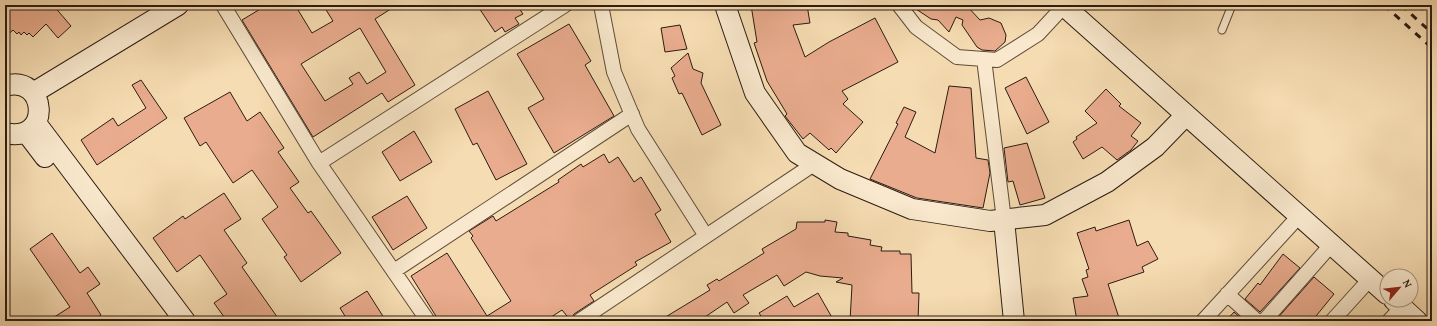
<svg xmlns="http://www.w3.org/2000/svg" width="1437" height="326" font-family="'Gentium Book Plus',serif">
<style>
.building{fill:#e9ac8e;stroke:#2b1c12;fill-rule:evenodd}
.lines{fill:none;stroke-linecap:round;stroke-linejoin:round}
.lane-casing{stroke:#5e4c3a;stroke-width:9}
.street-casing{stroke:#5e4c3a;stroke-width:16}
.secondary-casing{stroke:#2b1c12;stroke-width:22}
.lane{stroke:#f9e8cd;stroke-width:7}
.street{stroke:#f9e8cd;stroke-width:14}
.secondary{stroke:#f9e8cd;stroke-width:20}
.rail{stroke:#2b1c12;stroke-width:3;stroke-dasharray:7 7;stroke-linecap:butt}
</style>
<rect width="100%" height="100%" fill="#f6dcb2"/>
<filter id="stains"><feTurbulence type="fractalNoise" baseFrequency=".005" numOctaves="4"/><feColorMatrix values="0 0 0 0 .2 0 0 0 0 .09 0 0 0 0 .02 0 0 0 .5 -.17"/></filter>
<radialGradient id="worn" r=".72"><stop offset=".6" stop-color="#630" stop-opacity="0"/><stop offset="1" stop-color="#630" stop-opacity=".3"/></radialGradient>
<path class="building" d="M5 5H53L71 26 58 38 46 24 33 37 29 33 27 35 24 32 21 35 19 32 17 34 13 30 5 37Z
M267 5H295L312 33 333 21 323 5H397L375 19 415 85 388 102 382 93 313 137 242 20ZM360 28 386 72 367 84 359 72 349 78 353 84 325 101 301 64Z
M477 5H517L523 14 515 18 519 24 505 32 502 27 495 32Z
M751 5H807L810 23 793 25 805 57 829 42 875 18 898 62 842 91 848 99 843 104 863 122 836 153 831 148 829 150 810 133 803 139 785 116 787 114 767 81 754 43 757 42Z
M910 5H966L980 20 989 18 1001 23 1006 35 1005 42 995 51 982 50 977 47 962 25 963 20 956 17 949 32 938 20 931 19Z
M569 24 591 61 585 65 614 116 554 153 528 108 544 99 517 54Z
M680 25 687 49 665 52 661 28Z
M688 53 693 69 703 73 701 83 721 125 702 135 682 93 679 94 672 78 675 76 671 68Z
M1026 77 1049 122 1027 134 1005 88Z
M141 80 167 118 97 165 81 140 113 118 118 126 146 108 132 85Z
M949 86 971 88 976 158 988 160 990 173 983 208 917 198 870 179 898 124 896 123 904 107 916 112 905 137 935 153Z
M1106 89 1121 104 1119 106 1141 123 1131 136 1138 141 1131 150 1117 160 1102 147 1083 159 1073 142 1077 139 1076 137 1097 123 1085 111Z
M488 91 527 164 496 180 477 143 473 145 455 109Z
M230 92 247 121 260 112 284 148 278 152 299 182 290 188 308 213 311 211 341 253 301 282 284 257 287 255 262 219 278 207 252 170 233 183 206 142 200 146 184 118Z
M414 131 432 162 400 181 382 152Z
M1027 143 1045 198 1020 205 1013 181 1008 182 1004 148Z
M604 154 609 163 618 157 634 182 641 177 661 210 655 214 671 242 635 262 637 265 590 295 594 301 574 314 571 321 562 310 545 321H439L411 276 447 253 487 316 511 301 471 238 473 236 469 231 493 216 496 221 559 182 558 180 581 164 583 167Z
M224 193 241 219 224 230 247 263 242 267 280 321H227L214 303 227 294 200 255 177 272 153 238 183 216 185 219Z
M407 196 427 228 393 250 372 217Z
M825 220 837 222 835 232 848 233V236L871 240 870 245 882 247 881 251H900V254H911L912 293H919L918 321H850L852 285 836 282 843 278 820 276 806 272 784 286 777 275 743 295 749 303 734 313 727 302 705 317 707 321H659L710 290 707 285 717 279 719 281 764 253 762 249 796 229 797 222H825Z
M1129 220 1137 246 1148 241 1158 259 1142 267 1144 272 1108 284 1120 321H1077L1073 298 1088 296 1082 279 1088 277 1086 270 1089 269 1077 233 1095 227 1096 231Z
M52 233 80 273 88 267 100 284 87 293 101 315 92 321H48L70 307 30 249Z
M1283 254 1300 268 1260 312 1245 299 1258 283 1260 285Z
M1314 277 1334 294 1312 321H1275Z
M367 291 386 321H348L340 308Z
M818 293 834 321H764L759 313 787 296 794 307Z
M1234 312 1244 321H1226Z"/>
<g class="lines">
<g class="lane-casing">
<path id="lane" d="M1222 30 1232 5"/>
</g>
<g class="street-casing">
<path id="street" d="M223 5 319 163 428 321
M601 5 614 72 638 129 706 236
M899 5 916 27 957 57 997 60 1038 34 1064 6
M984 59 1004 220
M319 163 565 5
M394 271 632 114
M1227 294 1257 321
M579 321 814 164
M1203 321 1299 216
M1264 321 1331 245
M1332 321 1370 279
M1389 321 1402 307"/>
</g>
<g class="secondary-casing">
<path id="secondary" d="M725 5 755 93 797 153 840 179 912 209 990 221 1045 215 1107 182 1155 147 1186 115
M1063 5 1387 294
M5 86C47 73 53 144 5 133
M33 93 178 5
M36 123 185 321
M26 132 45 157
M1004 220 1014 321
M1394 300 1417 321"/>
</g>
<use href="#lane" class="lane"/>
<use href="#street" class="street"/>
<use href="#secondary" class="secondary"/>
<path class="rail" d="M1384 5 1432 48
M1401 5 1432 33
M1418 5 1432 18"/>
</g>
<rect width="1437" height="326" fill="none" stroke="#f6dcb2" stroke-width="20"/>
<rect x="6" y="6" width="1425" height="314" fill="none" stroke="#2b1c12" stroke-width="2"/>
<rect x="10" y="10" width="1417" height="306" fill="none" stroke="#2b1c12"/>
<g transform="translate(1399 288) rotate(62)"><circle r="19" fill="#f9e8cd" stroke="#a79682"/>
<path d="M0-3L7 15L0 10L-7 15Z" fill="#8f2418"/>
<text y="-6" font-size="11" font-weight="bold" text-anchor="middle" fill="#2b1c12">N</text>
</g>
<rect width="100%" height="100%" filter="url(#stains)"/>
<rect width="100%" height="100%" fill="url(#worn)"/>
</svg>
